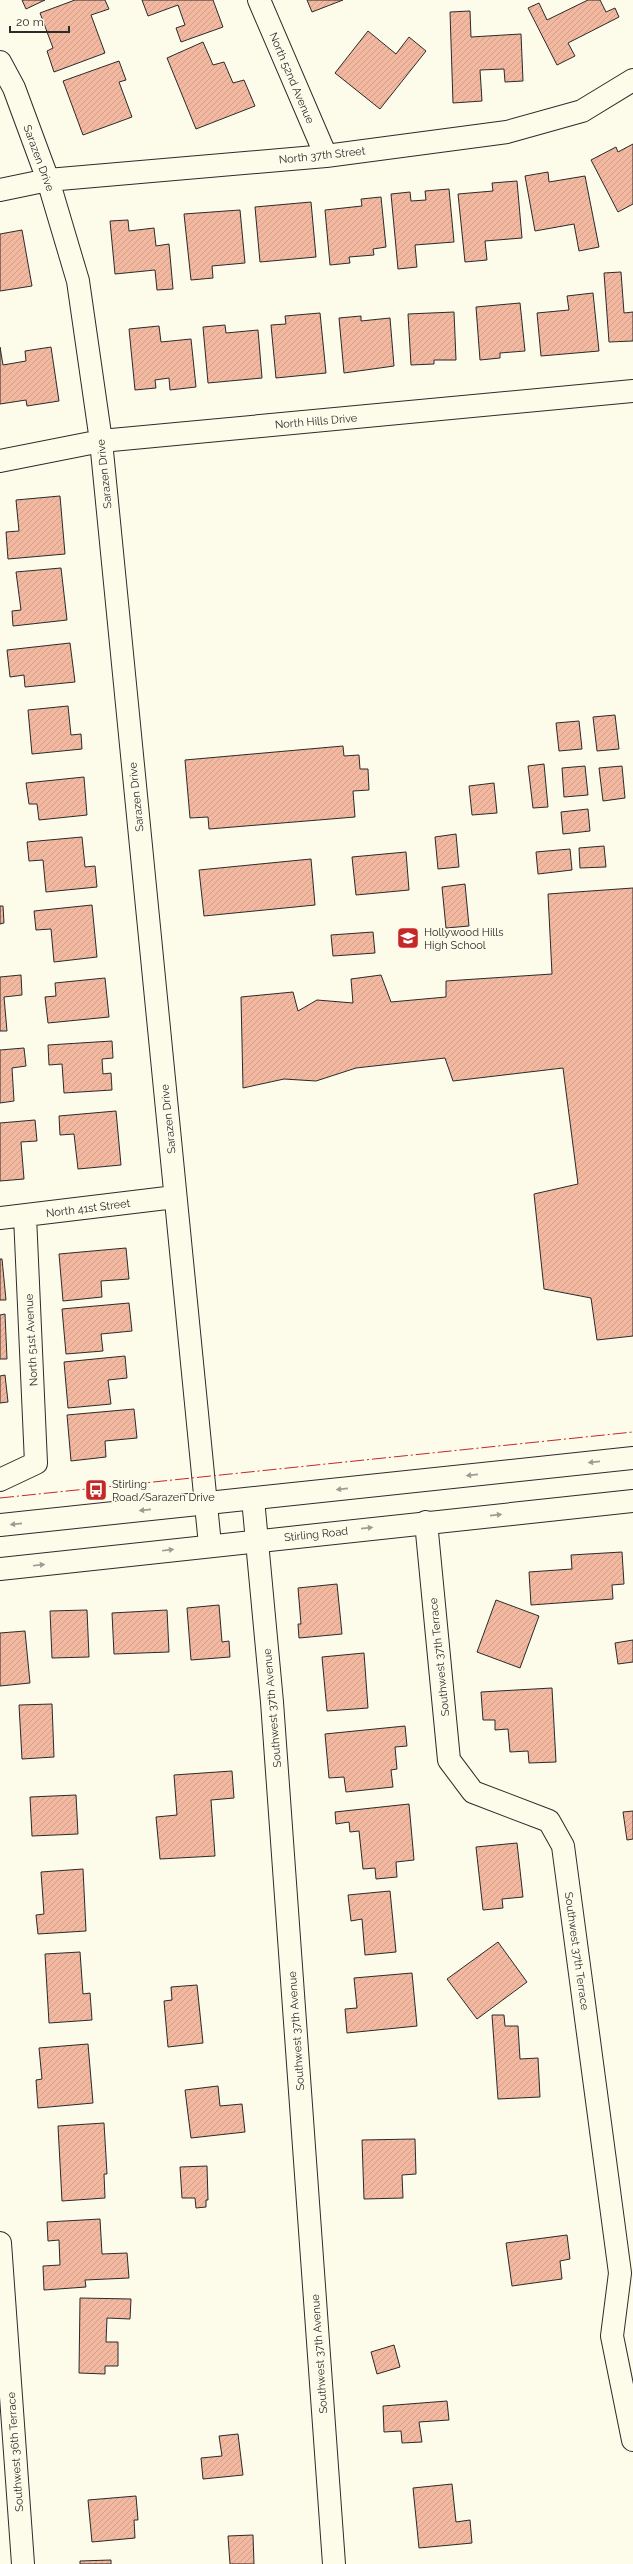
<svg xmlns="http://www.w3.org/2000/svg" width="633" height="2564" font-family="Raleway,sans-serif">
<style>
.building{fill:url(#building-hatch);stroke:#2b2b2b}
.lines{fill:none;stroke-linecap:round;stroke-linejoin:round}
.minor-casing{stroke:#2b2b2b;stroke-width:24}
.major-casing{stroke:#2b2b2b;stroke-width:24}
.minor{stroke:#fdfbea;stroke-width:22}
.major{stroke:#fdfbea;stroke-width:22}
.power{stroke:#c62828;stroke-width:1;stroke-dasharray:14 3 2 3;stroke-linecap:butt}
.oneway{fill:#9e9d94}
.labels{text-anchor:middle;stroke-width:3;stroke-linejoin:round;paint-order:stroke}
.street-label{font-size:11px;fill:#2b2b2b;stroke:#fdfbea}
.poi-label{font-size:11px;fill:#2b2b2b;stroke:#fdfbea;text-anchor:start}
</style>
<defs>
<pattern id="building-hatch" width="6" height="6" patternUnits="userSpaceOnUse"><rect width="6" height="6" fill="#f2b8a0"/><path d="M-1 1l2-2M0 6l6-6M5 7l2-2" fill="none" stroke="#d09e8a"/></pattern>
</defs>
<rect width="100%" height="100%" fill="#fdfbea"/>
<path class="building" d="M22 0H45L26 9Z
M75 0H105L109 9 91 15 105 53 54 72 47 51 53 48 40 13Z
M142 0H213L223 27 181 42 176 28 185 25 178 5 148 16Z
M307 0H343L312 12Z
M588 0H600L606 12 615 8 619 17 568 43 575 56 557 65 528 8 539 3 547 20Z
M470 11 471 37 521 34 523 81 505 82 504 69 480 70 482 101 453 103 450 12Z
M368 31 396 54 409 37 426 51 380 109 335 73Z
M203 42 213 65 224 62 233 83 244 80 255 106 196 129 167 58Z
M119 61 126 80 119 82 132 117 83 135 63 81Z
M633 144V204L618 212 591 160 616 147 618 152Z
M548 172 549 182 585 176 599 247 579 251 574 224 535 231 525 176Z
M517 181 522 238 485 241 487 260 465 262 458 194 493 191 492 183Z
M449 189 454 242 415 245 417 267 398 269 391 194 410 192 411 201 426 200 425 191Z
M381 197 386 247 373 249 374 255 349 257 350 263 330 265 325 210 362 206 361 199Z
M311 202 316 257 260 262 255 207Z
M240 210 245 263 212 266 213 278 191 280 184 214Z
M128 220 129 231 154 228 156 246 169 244 173 289 157 290 155 270 115 274 110 221Z
M22 230 32 286 0 291V234Z
M621 272 624 313 633 312V341L609 342 604 273Z
M593 293 599 351 541 356 537 313 569 310 567 296Z
M520 303 525 351 500 353V358L480 360 476 307Z
M454 312 456 360H434V364L411 365 408 314Z
M320 313 326 373 276 378 271 325 286 324 285 316Z
M361 316V321L390 318 394 366 344 373 339 318Z
M225 325 226 333 258 330 262 378 208 383 203 327Z
M159 326 161 342 191 339 196 387 170 390 169 378 155 380 156 388 135 390 129 329Z
M0 347 3 365 26 361 25 351 51 347 59 401 27 406 26 400 0 404Z
M60 496 65 554 8 559 6 532 19 531 16 500Z
M61 568 67 620 13 626 12 611 21 610 16 572Z
M70 643 75 682 25 687 24 675 10 677 7 650Z
M68 706 71 735 81 734 82 749 32 754 28 710Z
M615 715 619 749 597 751 593 717Z
M579 721 582 749 559 751 556 723Z
M343 746 344 756 359 755 360 769H368L369 790 353 791 355 817 209 829 208 817 190 818 185 760Z
M544 764 548 807 533 808 528 766Z
M585 766 588 795 564 797 562 768Z
M622 766 625 798 603 801 599 768Z
M84 777 87 815 39 820 37 804H29L26 783Z
M494 783 497 813 472 815 469 786Z
M588 809 590 831 563 834 561 812Z
M456 834 459 867 438 869 435 837Z
M82 837 85 867 95 866 97 887 46 892 43 860 29 861 27 842Z
M604 846 606 867 580 868 579 848Z
M570 849 572 870 538 874 536 852Z
M406 852 409 890 356 895 352 857Z
M311 859 315 905 204 916 199 870Z
M465 884 469 926 446 928 442 887Z
M633 888V1336L597 1340 591 1298 544 1289 534 1194 578 1184 563 1068 453 1081 445 1058 356 1068 316 1081 284 1079 243 1088 241 997 293 992 298 1011 317 1000 353 1003 351 979 381 975 391 1002 446 997V981L552 974 548 894Z
M92 905 97 957 54 962 51 929 36 930 34 911Z
M0 906H3L4 923 0 924Z
M373 932 375 953 333 956 331 935Z
M21 975 22 995 4 997 7 1031H0V977Z
M105 978 109 1017 48 1023 45 997 56 996 55 983Z
M112 1041 113 1058 102 1059 103 1074 111 1073 112 1090 64 1093 62 1064 49 1065 48 1045Z
M24 1048 26 1066 12 1068 14 1101 0 1103V1050Z
M116 1111 121 1165 78 1169 74 1134 60 1135 59 1116Z
M35 1120 37 1141 21 1142 24 1179 0 1181V1123Z
M126 1248 129 1279 101 1281 102 1297 63 1301 59 1254Z
M0 1259H2L6 1300H0Z
M129 1303 132 1331 101 1334 103 1351 66 1354 62 1309Z
M5 1314 7 1359H0V1315Z
M125 1356 127 1378 108 1380 111 1404 68 1408 64 1362Z
M5 1375 8 1402 0 1403V1376Z
M134 1409 137 1438 105 1441 106 1457 71 1461 67 1415Z
M622 1552 624 1584 612 1585 613 1599 531 1605 529 1572 572 1569 571 1555Z
M337 1584 342 1634 299 1638 298 1624H301L298 1588Z
M496 1600 539 1616 520 1668 477 1652Z
M219 1605 222 1642 229 1641 230 1657 191 1660 187 1608Z
M87 1610 89 1657 52 1658 50 1611Z
M167 1610 169 1652 114 1654 112 1613Z
M25 1631 30 1683 0 1686V1633Z
M633 1640V1662L618 1664 615 1643Z
M364 1653 368 1708 327 1711 322 1657Z
M552 1688 556 1762 529 1763 528 1751 510 1752 508 1729 495 1730V1720H483L481 1692Z
M52 1704 54 1757 22 1759 19 1705Z
M405 1726 407 1746 395 1747 397 1769 391 1770 393 1787 346 1792 344 1777 329 1778 325 1734Z
M232 1771 234 1798 211 1800 215 1856 160 1859 156 1817 177 1815 174 1775Z
M76 1795 78 1834 32 1836 30 1797Z
M409 1804 414 1860 396 1862 397 1877 376 1879 375 1868 363 1869 359 1831 350 1832 349 1822 336 1824 335 1812Z
M633 1811V1839L627 1840 623 1812Z
M517 1843 523 1897 502 1899 503 1908 483 1910 476 1847Z
M83 1869 86 1931 38 1934 36 1915 44 1914 41 1872Z
M390 1891 396 1952 365 1955 362 1919 351 1921 348 1895Z
M498 1942 527 1982 477 2019 447 1979Z
M80 1952 83 1994 90 1993 92 2020 49 2023 45 1954Z
M412 1973 417 2026 347 2033 345 2009 357 2008 354 1978Z
M197 1985 203 2043 168 2047 164 2001 172 2000 171 1987Z
M492 2015H504L505 2026H518L520 2059 538 2058 540 2097 498 2099Z
M88 2044 93 2103 38 2108 36 2080 42 2079 39 2048Z
M218 2086 220 2106 242 2104 245 2132 191 2138 185 2090Z
M104 2123 107 2174H104L105 2198 62 2201 58 2126Z
M415 2139 416 2174 402 2175 403 2198 364 2199 362 2140Z
M207 2166 208 2200H206V2207L196 2208 195 2198H182L180 2167Z
M100 2219 102 2254 127 2253 129 2278 85 2280 86 2287 44 2290 43 2266 60 2265 59 2240 48 2241 47 2222Z
M567 2235 570 2259 560 2261 562 2279 512 2286 506 2243Z
M80 2298 131 2299 130 2319 107 2318 106 2342H118V2366H105V2374L79 2373Z
M394 2345 400 2367 377 2374 371 2352Z
M447 2401 449 2420 419 2422 422 2442 402 2443 401 2431 384 2432 383 2406Z
M238 2434 243 2475 203 2479 201 2458 222 2456 219 2436Z
M452 2484 456 2522 470 2520 472 2543 419 2548 413 2488Z
M136 2496 138 2520H134L135 2538 92 2542 88 2500Z
M253 2535 254 2564H230L228 2536Z
M111 2560V2564H80V2561Z"/>
<g class="lines">
<g class="minor-casing">
<path id="minor" d="M259 0 326 156
M0 62 14 88 48 180 78 281 101 441 210 1545
M0 190 48 180 326 156 507 132 582 111 633 80
M0 461 101 441 633 391
M0 1218 175 1197
M0 1480 36 1463 25 1216
M253 1499 272 1702 334 2564
M426 1522 449 1760 473 1792 549 1821 563 1846 620 2273 612 2336 633 2440
M0 2243 23 2564"/>
</g>
<g class="major-casing">
<path id="major" d="M0 1525 633 1458
M0 1569 633 1501"/>
</g>
<use href="#minor" class="minor"/>
<use href="#major" class="major"/>
<path class="power" d="M0 1498 633 1432"/>
</g>
<defs><path id="oneway-solid" d="M-6-.8H1V-3.2L6.5 0L1 3.2V.8H-6Z"/></defs>
<g class="oneway">
<use href="#oneway-solid" transform="translate(594 1462) rotate(174)"/>
<use href="#oneway-solid" transform="translate(472 1475) rotate(174)"/>
<use href="#oneway-solid" transform="translate(342 1489) rotate(174)"/>
<use href="#oneway-solid" transform="translate(145 1510) rotate(174)"/>
<use href="#oneway-solid" transform="translate(496 1515) rotate(-6)"/>
<use href="#oneway-solid" transform="translate(16 1524) rotate(174)"/>
<use href="#oneway-solid" transform="translate(367 1528) rotate(-6)"/>
<use href="#oneway-solid" transform="translate(168 1550) rotate(-7)"/>
<use href="#oneway-solid" transform="translate(39 1565) rotate(-7)"/>
</g>
<defs>
<g id="school-square" transform="scale(1.15)"><rect x="-9" y="-9" width="18" height="18" rx="4" fill="#c62828" stroke="#fdfbea"/><path d="M0-5L7-2L0 1L-7-2ZM-4 1L0 2.5L4 1V4Q0 6-4 4Z" fill="#fff"/></g>
<g id="bus-square" transform="scale(1.15)"><rect x="-9" y="-9" width="18" height="18" rx="4" fill="#c62828" stroke="#fdfbea"/><path d="M-5-6H5V4H4V6H2V4H-2V6H-4V4H-5ZM-3.5-4V0h7V-4ZM-3.5 1.2v1.5H-2V1.2ZM2 1.2v1.5H3.5V1.2Z" fill="#fff"/></g>
</defs>
<g fill-rule="evenodd">
<use href="#school-square" x="408" y="938"/>
<use href="#bus-square" x="96" y="1490"/>
</g>
<g class="labels">
<g class="street-label">
<text transform="translate(292 78) rotate(67)" y="4">North 52nd Avenue</text>
<text transform="translate(322 155) rotate(-6)" y="4">North 37th Street</text>
<text transform="translate(39 158) rotate(70)" y="4">Sarazen Drive</text>
<text transform="translate(316 421) rotate(-5)" y="4">North Hills Drive</text>
<text transform="translate(104 474) rotate(-96)" y="4">Sarazen Drive</text>
<text transform="translate(136 797) rotate(-96)" y="4">Sarazen Drive</text>
<text transform="translate(168 1119) rotate(-96)" y="4">Sarazen Drive</text>
<text transform="translate(88 1208) rotate(-7)" y="4">North 41st Street</text>
<text transform="translate(31 1340) rotate(-93)" y="4">North 51st Avenue</text>
<text transform="translate(316 1534) rotate(-6)" y="4">Stirling Road</text>
<text transform="translate(439 1657) rotate(-96)" y="4">Southwest 37th Terrace</text>
<text transform="translate(272 1708) rotate(-95)" y="4">Southwest 37th Avenue</text>
<text transform="translate(577 1951) rotate(82)" y="4">Southwest 37th Terrace</text>
<text transform="translate(296 2031) rotate(-94)" y="4">Southwest 37th Avenue</text>
<text transform="translate(319 2354) rotate(-94)" y="4">Southwest 37th Avenue</text>
<text transform="translate(15 2452) rotate(-94)" y="4">Southwest 36th Terrace</text>
</g>
<g class="poi-label">
<text x="424" y="936">Hollywood Hills<tspan x="424" dy="13">High School</tspan></text>
<text x="112" y="1488">Stirling<tspan x="112" dy="13">Road/Sarazen Drive</tspan></text>
</g>
</g>
<path d="M10 26v6h59v-6" fill="none" stroke="#2b2b2b" stroke-width="2"/>
<text x="16" y="26" font-size="12" fill="#2b2b2b" stroke="#fdfbea" stroke-width="3" paint-order="stroke">20 m</text>
</svg>
